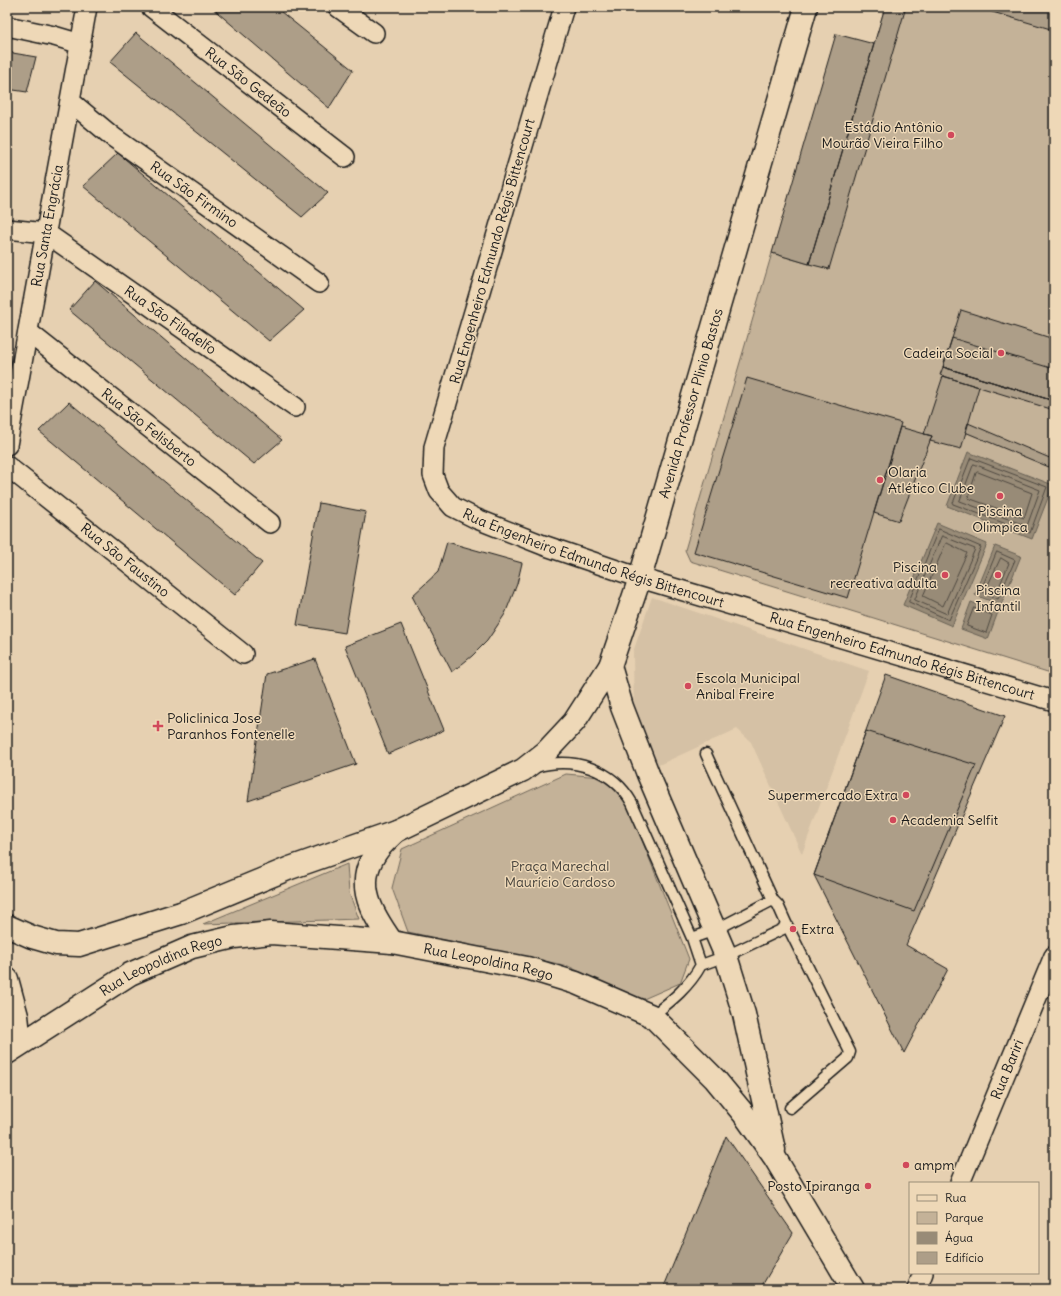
<svg xmlns="http://www.w3.org/2000/svg" width="1061" height="1296" font-family="Delius,sans-serif">
<style>
.built{fill:#d5c1a5}
.green{fill:#c4b298;stroke:#70675a}
.water{fill:#988b77;stroke:#665f53}
.lines{fill:none;stroke-linecap:round;stroke-linejoin:round}
.shore{stroke:#4e4840;stroke-width:1}
.building{fill:#ad9e88;stroke:#1c1c1c}
.service-casing{stroke:#1c1c1c;stroke-width:13}
.minor-casing{stroke:#1c1c1c;stroke-width:22}
.tertiary-casing{stroke:#1c1c1c;stroke-width:25}
.secondary-casing{stroke:#1c1c1c;stroke-width:25}
.service{stroke:#eed8b7;stroke-width:10}
.minor{stroke:#eed8b7;stroke-width:19}
.tertiary{stroke:#eed8b7;stroke-width:22}
.secondary{stroke:#eed8b7;stroke-width:22}
.poi-dot{fill:#d1495b;stroke:#eed8b7;stroke-width:1.5}
.labels{text-anchor:middle;stroke-width:3;stroke-linejoin:round;paint-order:stroke}
.street-label{font-size:14px;fill:#1c1c1c;stroke:#eed8b7}
.poi-label{font-size:14px;fill:#1c1c1c;stroke:#eed8b7;text-anchor:start}
.park-label{font-size:14px;fill:#46423b;stroke:#eed8b7}
</style>
<rect width="100%" height="100%" fill="#e6d0b1"/>
<filter id="ink" filterUnits="userSpaceOnUse"><feTurbulence type="fractalNoise" baseFrequency=".025" numOctaves="2"/><feDisplacementMap in="SourceGraphic" scale="8" xChannelSelector="R" yChannelSelector="G"/><feConvolveMatrix kernelMatrix="1 2 1 2 8 2 1 2 1" color-interpolation-filters="sRGB"/></filter>
<g filter="url(#ink)">
<path class="built" d="M652 597 869 671 802 854 751 742 737 729 650 769 634 724 633 652Z"/>
<path class="green" d="M885 7H1054V674L690 561 685 550 772 253 809 264Z
M566 774 601 777 627 802 689 959 680 983 639 1001 568 966 408 932 392 888 402 849Z
M347 864 349 893 359 919 203 924Z"/>
<path class="water" d="M968 452 1053 485 1032 539 947 506Z
M937 523 987 544 952 626 903 605Z
M995 546 1021 556 1001 605 975 595Z
M971 602 998 612 988 639 961 629Z"/>
<g class="lines">
<path class="shore" d="M971 458 1047 487 1030 533 953 504Z
M974 464 1040 490 1027 526 960 501Z
M978 472 1032 493 1024 518 968 498 976 473Z
M939 529 981 547 949 620 909 602Z
M942 536 975 549 947 614 915 600Z
M947 543 967 553 943 606 923 596 945 545Z
M997 552 1015 560 998 599 981 591Z
M1001 558 1009 563 997 592 995 593 987 588Z
M974 608 992 615 986 633 967 626Z"/>
</g>
<path class="building" d="M211 7H275L353 70 329 108Z
M885 7H906L829 269 809 264Z
M990 7H1054V30L989 11Z
M136 33 328 193 302 217 110 62Z
M836 34 874 44 809 264 772 253Z
M7 52 36 57 27 92 7 89Z
M7 145 12 146 7 173Z
M118 153 304 310 269 341 83 186Z
M95 281 282 440 254 464 69 310Z
M961 310 1054 339V401L943 367Z
M952 338 1054 369V401L943 367Z
M943 367 1054 401V410L940 375Z
M943 376 979 387 961 449 930 441 932 436 924 434Z
M747 378 901 423 848 598 694 552Z
M69 402 262 563 235 595 39 431Z
M968 423 1052 459 1049 467 965 432Z
M900 427 932 436 899 521 874 513Z
M319 503 366 512 345 633 297 625Z
M447 542 522 563 517 584 505 614 487 641 472 656 452 672 412 596 438 572Z
M401 624 444 730 388 754 345 646Z
M315 659 356 764 248 801 267 674Z
M886 675 1005 716 906 945 948 969 904 1053 814 875Z
M866 731 976 765 914 911 814 875Z
M726 1136 793 1233 760 1289H663Z"/>
<g class="lines">
<g class="service-casing">
<path id="service" d="M706 754 773 900
M536 767C573 756 613 769 632 803L692 938 701 965C689 987 671 1001 652 1016
M786 923 850 1052 848 1058 790 1108
M692 938 715 930 773 900 778 905 786 923 783 929 726 956 701 965"/>
</g>
<g class="minor-casing">
<g id="minor">
<path id="s1" d="M151 7 345 157"/>
<path d="M338 7 374 33"/>
<path id="s2" d="M564 7 434 447 433 475 439 491 453 507 477 519 543 545 640 578 1054 701"/>
<path d="M7 26 54 36 81 44"/>
<path id="s3" d="M71 102 113 137 319 283"/>
<path id="s4" d="M7 229 46 233 295 407"/>
<path id="s5" d="M28 332 270 523"/>
<path id="s6" d="M7 445 87 7"/>
<path id="s7" d="M7 466 243 654"/>
<path id="s8" d="M960 1183 1054 956"/>
<path d="M917 1289 923 1273"/>
</g>
</g>
<g class="tertiary-casing">
<g id="tertiary">
<path id="s9" d="M7 926 32 937 56 944 79 945 181 913 290 868 396 831 523 770 546 752 574 722 610 666 640 578 806 7"/>
<path d="M7 979 17 1016 20 1043"/>
</g>
</g>
<g class="secondary-casing">
<g id="secondary">
<path d="M610 666 622 707 648 774 726 956 744 1014 774 1150"/>
<path d="M392 942C373 915 354 886 375 854 380 845 389 838 396 831"/>
<path id="s10" d="M7 1053 130 974 192 947 234 937 271 933 392 942 527 968 576 983 652 1016 715 1079 743 1113 775 1158 853 1289"/>
</g>
</g>
<use href="#service" class="service"/>
<use href="#minor" class="minor"/>
<use href="#tertiary" class="tertiary"/>
<use href="#secondary" class="secondary"/>
</g>
</g>
<g class="poi-dot">
<circle cx="951" cy="135" r="4"/>
<circle cx="1001" cy="353" r="4"/>
<circle cx="880" cy="480" r="4"/>
<circle cx="1000" cy="496" r="4"/>
<circle cx="945" cy="575" r="4"/>
<circle cx="998" cy="575" r="4"/>
<circle cx="688" cy="686" r="4"/>
<path d="M156 720h4v4h4v4h-4v4h-4v-4h-4v-4h4z"/>
<circle cx="906" cy="795" r="4"/>
<circle cx="893" cy="820" r="4"/>
<circle cx="793" cy="929" r="4"/>
<circle cx="906" cy="1165" r="4"/>
<circle cx="868" cy="1186" r="4"/>
</g>
<g class="labels">
<g class="street-label">
<text dy="5" stroke="none"><textPath href="#s1" startOffset="123">Rua São Gedeão</textPath></text>
<text dy="5" stroke="none"><textPath href="#s3" startOffset="154">Rua São Firmino</textPath></text>
<text dy="5" stroke="none"><textPath href="#s6" startOffset="223">Rua Santa Engrácia</textPath></text>
<text transform="translate(492 251) rotate(-74)" y="5">Rua Engenheiro Edmundo Régis Bittencourt</text>
<text dy="5" stroke="none"><textPath href="#s4" startOffset="191">Rua São Filadelfo</textPath></text>
<text dy="5" stroke="none"><textPath href="#s9" startOffset="965">Avenida Professor Plinio Bastos</textPath></text>
<text dy="5" stroke="none"><textPath href="#s5" startOffset="154">Rua São Felisberto</textPath></text>
<text dy="5" stroke="none"><textPath href="#s2" startOffset="675">Rua Engenheiro Edmundo Régis Bittencourt</textPath></text>
<text dy="5" stroke="none"><textPath href="#s7" startOffset="151">Rua São Faustino</textPath></text>
<text dy="5" stroke="none"><textPath href="#s2" startOffset="999">Rua Engenheiro Edmundo Régis Bittencourt</textPath></text>
<text dy="5" stroke="none"><textPath href="#s10" startOffset="514">Rua Leopoldina Rego</textPath></text>
<text dy="5" stroke="none"><textPath href="#s10" startOffset="178">Rua Leopoldina Rego</textPath></text>
<text dy="5" stroke="none"><textPath href="#s8" startOffset="123">Rua Bariri</textPath></text>
</g>
<g class="poi-label">
<text x="943" y="132" text-anchor="end">Estádio Antônio<tspan x="943" dy="16">Mourão Vieira Filho</tspan></text>
<text x="993" y="358" text-anchor="end">Cadeira Social</text>
<text x="888" y="477">Olaria<tspan x="888" dy="16">Atlético Clube</tspan></text>
<text x="1000" y="516" text-anchor="middle">Piscina<tspan x="1000" dy="16">Olimpica</tspan></text>
<text x="937" y="572" text-anchor="end">Piscina<tspan x="937" dy="16">recreativa adulta</tspan></text>
<text x="998" y="595" text-anchor="middle">Piscina<tspan x="998" dy="16">Infantil</tspan></text>
<text x="696" y="683">Escola Municipal<tspan x="696" dy="16">Anibal Freire</tspan></text>
<text x="167" y="723">Policlinica Jose<tspan x="167" dy="16">Paranhos Fontenelle</tspan></text>
<text x="898" y="800" text-anchor="end">Supermercado Extra</text>
<text x="901" y="825">Academia Selfit</text>
<text x="801" y="934">Extra</text>
<text x="914" y="1170">ampm</text>
<text x="860" y="1191" text-anchor="end">Posto Ipiranga</text>
</g>
<g class="park-label">
<text x="560" y="871">Praça Marechal<tspan x="560" dy="16">Maurício Cardoso</tspan></text>
</g>
</g>
<rect width="1061" height="1296" fill="none" stroke="#eed8b7" stroke-width="24"/>
<rect x="12" y="12" width="1037" height="1272" fill="none" stroke="#1c1c1c" stroke-width="1.5" filter="url(#ink)"/>
<rect x="909" y="1182" width="130" height="92" fill="#eed8b7" stroke="#9a8d79"/>
<rect x="917" y="1195" width="20" height="6" fill="#eed8b7" stroke="#9a8d79"/>
<text x="945" y="1202" font-size="12" fill="#1c1c1c">Rua</text>
<rect x="917" y="1212" width="20" height="12" fill="#c4b298" stroke="#9a8d79"/>
<text x="945" y="1222" font-size="12" fill="#1c1c1c">Parque</text>
<rect x="917" y="1232" width="20" height="12" fill="#988b77" stroke="#9a8d79"/>
<text x="945" y="1242" font-size="12" fill="#1c1c1c">Água</text>
<rect x="917" y="1252" width="20" height="12" fill="#ad9e88" stroke="#9a8d79"/>
<text x="945" y="1262" font-size="12" fill="#1c1c1c">Edifício</text>
</svg>
